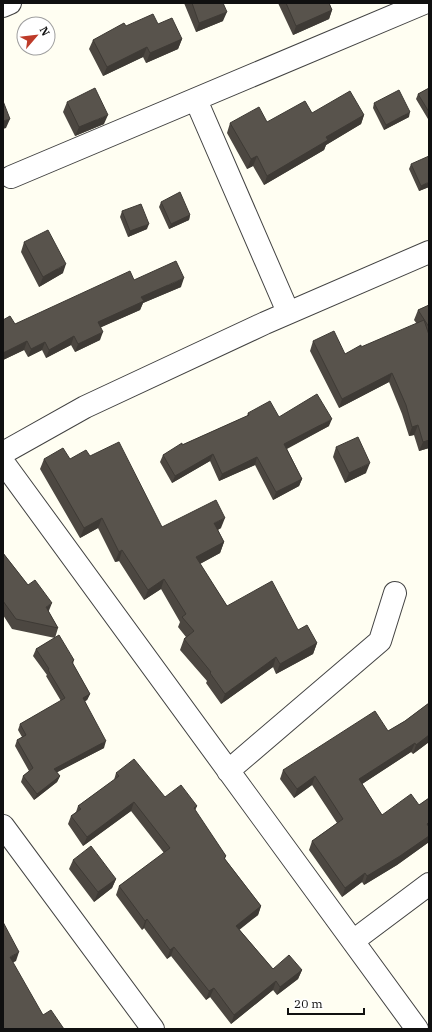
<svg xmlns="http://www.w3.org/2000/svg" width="432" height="1032" font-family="'IBM Plex Serif',serif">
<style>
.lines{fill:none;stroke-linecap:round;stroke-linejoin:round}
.minor-casing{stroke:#434343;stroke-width:24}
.minor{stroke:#fff;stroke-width:22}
.wall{fill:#4c4741}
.shaded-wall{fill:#3e3a35}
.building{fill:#58534c;stroke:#3e3a35}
</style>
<rect width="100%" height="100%" fill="#fffef2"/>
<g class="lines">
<g class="minor-casing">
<path id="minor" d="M3 6 10 3
M196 100 288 312
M11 177 424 3
M3 453 85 407 265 323 429 252
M3 462 417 1029
M228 771 380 641 395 593
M3 826 153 1029
M353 941 429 884"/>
</g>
<use href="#minor" class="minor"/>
</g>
<path class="wall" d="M184 3H223V21L196 32Z
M278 3H329L332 10 329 19 293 35Z
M158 24 182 39 178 49 146 63 143 57 103 76 89 49 93 40 126 26Z
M429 88V119H428L416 99 418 94Z
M67 102 104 124 75 136 63 112Z
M374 103 409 117 384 130 373 108Z
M312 113 364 115 361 124 326 145 324 150 264 185 253 166 247 169 227 133 230 123 267 122Z
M411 164 429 187 419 191 409 169Z
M161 202 190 215 189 220 169 229 159 207Z
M122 211 147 229 128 237 120 217Z
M24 242 63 273 39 287 21 252Z
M134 280 181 287 143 303 140 310 101 327 100 340 75 352 71 345 46 358 42 350 28 357 24 350 3 360V320L15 324Z
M429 305V448L419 451 414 435 409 436 402 414 389 382 339 408 310 351 313 341 345 354 417 324 414 320 418 310Z
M248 413 329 426 287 449 302 479 299 486 273 500 255 465 219 481 210 461 172 483 160 462 163 455 182 445 247 416Z
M336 447 366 473 345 483 333 457Z
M90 456 162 527 221 528 218 530 224 542 220 553 200 564 227 606 298 630 317 643 313 654 276 674 273 667 221 704 206 683 207 681 180 650 184 639 186 637 178 627 180 622 161 589 144 600 119 561 115 562 98 528 80 538 40 469 44 459H70Z
M3 553 49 612 58 628 55 638 74 660 73 664 90 694 87 700 85 701 104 748 57 772 60 776 57 782 34 800 21 782 23 776 29 771 15 746 17 740 22 737 18 730 20 724 61 701 46 676 47 675 33 656 36 649 55 638 12 629 3 615Z
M429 703V742L413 754 411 752 362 784 382 815 419 805 429 798V842L397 865 364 885 362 882 342 897 309 850 312 841 337 823 312 785 294 798 280 779 283 770 388 731 405 721Z
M116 773 165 797 197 806 195 811 226 856 225 859 261 906 258 915 239 929 273 969 302 970 298 979 277 995 273 990 231 1024 210 997 206 1000 171 956 167 959 144 928 142 930 116 895 119 886 164 853 131 811 83 846 68 824 71 816 76 812 78 806 114 780Z
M73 860 116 879 112 888 94 902 69 869Z"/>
<path class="shaded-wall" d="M332 10 329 19 293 35 296 26Z
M227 12 223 21 196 32 199 23Z
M182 39 178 49 146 63 150 53Z
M147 47 143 57 103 76 107 67Z
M410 112 409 117 384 130 386 125Z
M108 115 104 124 75 136 79 127Z
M364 115 361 124 326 145 324 150 264 185 267 176 326 137Z
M10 119 6 128 3 129V121Z
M257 156 253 166 247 169 251 159Z
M429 182V187L419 191 421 186Z
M190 215 189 220 169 229 171 224Z
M149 224 147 229 128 237 130 231Z
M66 264 63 273 39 287 43 277Z
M184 278 181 287 143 303 140 310 95 330 98 322 141 297Z
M103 332 100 340 75 352 78 344Z
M74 336 71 345 46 358 49 350Z
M27 341 24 350 3 360V353Z
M45 342 42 350 28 357 31 349Z
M392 373 389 382 339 408 342 399Z
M332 419 329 426 282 451 284 444Z
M418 425 414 435 409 436 412 427Z
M429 440V448L419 451 423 442Z
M213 454 210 461 172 483 175 476Z
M257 457 255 465 219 481 222 474Z
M370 463 366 473 345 483 349 473Z
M302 479 299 486 273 500 276 492Z
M102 518 98 528 80 538 84 528Z
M225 518 221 528 211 533 214 523Z
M224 542 220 553 192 568 196 557Z
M122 550 119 561 115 562 119 552Z
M164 579 161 589 144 600 148 590Z
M52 603 48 613 46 607Z
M317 643 313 654 276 674 280 664Z
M276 657 273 667 221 704 225 694Z
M90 694 87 700 80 704 83 698Z
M429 735V742L413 754 416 745Z
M106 741 104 748 52 775 54 769Z
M415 743 411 752 356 788 359 779Z
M60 776 57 782 34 800 37 794Z
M315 776 312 785 294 798 297 789Z
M134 802 131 811 83 846 87 837Z
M429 836V842L397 865 364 885 367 876Z
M365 873 362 882 342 897 345 888Z
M116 879 112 888 94 902 98 892Z
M261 906 258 915 233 935 236 926Z
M147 919 144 928 142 930 145 921Z
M174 947 171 956 167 959 170 950Z
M19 952 16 961 7 966 10 957Z
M302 970 298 979 277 995 280 987Z
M276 981 273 990 231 1024 234 1015Z
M214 988 210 997 206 1000 209 991Z"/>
<path class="building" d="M192 3H223L227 12 199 23Z
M286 3H329L332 10 296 26Z
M153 14 158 24 172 18 182 39 150 53 147 47 107 67 93 40 124 23 126 26Z
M95 88 108 115 79 127 67 102Z
M429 88V112L418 94Z
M399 90 410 112 386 125 374 103Z
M350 91 364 115 326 137 328 140 267 176 257 156 251 159 230 123 259 107 267 122 305 101 312 113Z
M3 101 10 119 3 121Z
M429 156V182L421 186 411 164Z
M180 192 190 215 171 224 161 202Z
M141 204 149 224 130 231 122 211Z
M48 230 66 264 43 277 24 242Z
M176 261 184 278 141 297 144 301 98 322 103 332 78 344 74 336 49 350 45 342 31 349 27 341 3 353V320L10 316 15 324 130 271 134 280Z
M429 305V327L418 310Z
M424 320 429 335V440L423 442 418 425 412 427 406 405 392 373 342 399 313 341 334 331 345 354 361 345V347Z
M317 394 332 419 284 444 302 479 276 492 257 457 222 474 213 454 175 476 163 455 182 443V445L249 415 248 413 270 401 279 417Z
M358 437 370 463 349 473 336 447Z
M119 442 162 527 216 500 225 518 214 523 224 542 196 557 227 606 272 581 298 630 307 625 317 643 280 664 276 657 225 694 210 673 211 672 184 639 194 631 182 617 186 614 164 579 148 590 122 550 119 552 102 518 84 528 44 459 63 448 70 459 86 450 90 456Z
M3 553 28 585 35 580 52 603 46 607 58 628 16 619 3 601Z
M59 635 74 660 72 662 90 694 83 698 106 741 54 769 60 776 37 794 23 776 33 768 17 740 26 735 20 724 65 698 48 670 49 669 36 649Z
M429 703V735L416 745 415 743 359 779 382 815 411 794 419 805 429 798V822L427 824 429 827V836L400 856 367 876 365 873 345 888 312 841 343 819 315 776 297 789 283 770 375 711 388 731 405 721Z
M134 759 165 797 181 785 197 806 194 808 226 856 224 858 261 906 236 926 273 969 289 955 302 970 280 987 276 981 234 1015 214 988 209 991 174 947 170 950 147 919 145 921 119 886 170 848 134 802 87 837 71 816 81 809 78 806 119 776 116 773Z
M91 846 116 879 98 892 73 860Z
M3 922 19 952 10 957 43 1015 51 1010 64 1029H3Z"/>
<rect width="432" height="1032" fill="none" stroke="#101010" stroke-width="8"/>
<g transform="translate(36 36) rotate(62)"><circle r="19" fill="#ffffff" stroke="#9f9f9f"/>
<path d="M0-3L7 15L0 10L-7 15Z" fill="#be3b29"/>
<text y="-6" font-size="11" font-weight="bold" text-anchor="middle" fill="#101010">N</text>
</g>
<path d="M288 1008v6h76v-6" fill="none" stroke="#101010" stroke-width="2"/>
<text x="294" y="1008" font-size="12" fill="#101010" stroke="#ffffff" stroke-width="3" paint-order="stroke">20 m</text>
</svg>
